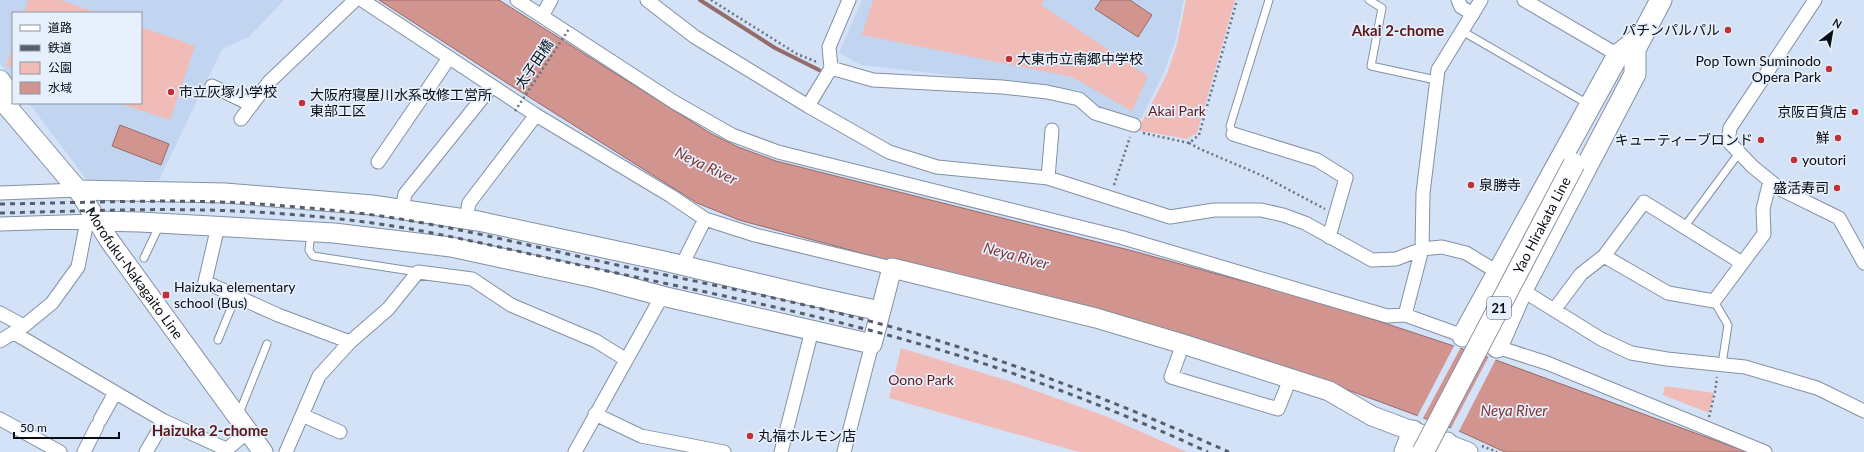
<svg xmlns="http://www.w3.org/2000/svg" width="1864" height="452" font-family="Lato,'Noto Sans JP',sans-serif">
<style>
.built{fill:#c2d5f0}
.green{fill:#f1bcb7}
.water{fill:#d1948f;stroke:#956c6a}
.pier{fill:#d4e2f7}
.lines{fill:none;stroke-linecap:round;stroke-linejoin:round}
.stream{stroke:#956c6a;stroke-width:4}
.lane-casing{stroke:#8391a4;stroke-width:9}
.street-casing{stroke:#8391a4;stroke-width:15}
.secondary-casing{stroke:#8391a4;stroke-width:21}
.primary-casing{stroke:#8391a4;stroke-width:23}
.path{stroke:#69727f;stroke-width:2.5;stroke-dasharray:2 3;stroke-linecap:butt}
.lane{stroke:#fff;stroke-width:7}
.street{stroke:#fff;stroke-width:13}
.secondary{stroke:#fff;stroke-width:19}
.primary{stroke:#fff;stroke-width:21}
.rail{stroke:#575e6b;stroke-width:3;stroke-dasharray:5 5;stroke-linecap:butt}
.primary-bridge-casing{stroke:#8391a4;stroke-width:23;stroke-linecap:butt}
.path-bridge{stroke:#69727f;stroke-width:2.5;stroke-dasharray:2 3;stroke-linecap:butt}
.primary-bridge{stroke:#fff;stroke-width:21}
.poi-dot{fill:#c03035;stroke:#e6effc;stroke-width:1.5}
.labels{text-anchor:middle;stroke-width:3.5;stroke-linejoin:round;paint-order:stroke}
.shield{fill:#e6effc;stroke:#4b515a;stroke-width:1}
.shield-label{font-size:13px;font-weight:bold;fill:#090d14}
.poi-label{font-size:14px;fill:#090d14;stroke:#e6effc;text-anchor:start}
.street-label{font-size:14px;fill:#090d14;stroke:#e6effc}
.park-label{font-size:14px;fill:#62191b;stroke:#e6effc}
.neighbourhood-label{font-size:15px;font-weight:bold;fill:#5c1718;stroke:#e6effc}
.water-label{font-size:15px;font-style:italic;fill:#803533;stroke:#e6effc}
</style>
<rect width="100%" height="100%" fill="#d4e2f7"/>
<path class="built" d="M0 0H284L249 37 222 49 159 180H89L86 179 29 103H141V13H13V80L0 64Z
M862 0H1184L1175 43 1164 72 1141 119 1096 107 1079 90 861 65 839 53Z"/>
<path class="green" d="M28 0H60L98 13H24Z
M873 0H1044L1041 5 1148 76 1132 111 1072 77 862 35Z
M1186 0H1235L1197 133 1187 139 1136 130 1138 121 1142 122 1167 74 1177 44Z
M141 27 195 46 170 120 118 103H141Z
M13 46V68L6 65Z
M901 348 1009 381 1105 416 1187 452H1079L889 398Z
M1665 386 1714 393 1709 413 1663 395Z"/>
<path class="water" d="M379 0H499L710 133 738 147 776 161 1129 250 1327 304 1493 359 1747 452H1505L1459 431 1329 383 1187 335 1069 302 909 266 739 220 697 203 507 83Z
M1101 0H1130L1152 15 1138 37 1095 9Z
M120 125 169 144 161 165 112 146Z"/>
<path class="pier" d="M1455 344 1461 347 1422 420 1417 417Z
M1489 356 1496 359 1458 433 1452 431 1450 430Z"/>
<g class="lines">
<path class="stream" d="M700 0 775 48 819 70"/>
<g class="lane-casing">
<path id="lane" d="M1369 0 1382 8 1371 66 1436 80
M1462 31 1588 104
M1233 134 1230 126 1269 0
M1685 226 1739 153
M311 232 309 250 313 256 418 272
M144 258 160 224
M1714 301 1728 325 1722 364
M218 340 236 296
M238 416 267 344"/>
</g>
<g class="street-casing">
<path id="street" d="M362 0 536 115 671 196 705 219 755 235 892 268
M517 0 674 102 732 135 778 152 1120 237 1387 316 1405 315 1469 338
M647 0 695 37 808 106 889 152 937 167 1048 178 1170 217 1214 210H1261L1283 215 1305 223 1372 260 1396 259 1422 249 1442 247 1466 253 1499 273
M1458 0 1461 7 1473 14
M1524 0 1618 55
M1815 0 1730 128 1728 141 1753 167 1780 189 1839 218 1864 263
M542 16 551 0
M831 68 873 80 1002 87 1047 92 1079 99 1095 113 1134 125
M212 86 252 105
M808 106 831 68 829 47 849 0
M241 119 269 82 355 0
M1233 134 1317 160 1346 178 1329 237
M378 162 449 58
M1048 178 1052 130
M0 193 78 190
M402 209 405 194 492 86
M466 219 469 203 536 115
M0 224 95 221
M218 226 205 282 278 315 350 342
M1604 256 1668 293 1714 301 1764 234 1763 209 1770 181
M682 265 705 219
M1522 290 1601 339 1631 353 1667 359 1745 367 1817 388 1864 411
M1554 310 1581 274 1604 256 1644 202 1742 263
M0 313 24 326
M1405 315 1422 249 1423 193 1438 70 1481 0
M14 333 164 421 226 449
M0 341 24 326 52 303 78 267 87 221
M1183 344 1171 377 1278 409 1290 379
M1491 345 1547 363 1765 452
M595 414 641 436 724 452
M302 415 340 432
M0 419 60 452
M100 420 115 393
M84 452 97 426
M146 452 164 421
M224 452 247 432
M286 452 319 376 350 342 388 309 418 272 472 279 511 305 596 341 625 359
M575 452 662 296
M781 452 812 330
M844 452 872 344"/>
</g>
<g class="secondary-casing">
<g id="secondary">
<path d="M0 80 13 98"/>
<path id="s1" d="M0 98 78 190 109 240 263 452"/>
<path d="M78 190 225 193 372 205 478 221 664 261 816 297 880 311"/>
<path d="M96 221 140 222 334 233 451 247 595 278 662 296 872 344 892 268 1096 318 1183 344 1329 391 1372 416 1468 452"/>
</g>
</g>
<g class="primary-casing">
<path id="primary" d="M1635 49 1661 0
M1463 336 1618 55 1642 36
M1497 347 1522 290 1635 74V48
M1405 452 1413 431
M1442 452 1447 443"/>
</g>
<path class="path" d="M711 0 797 54 817 62
M1143 133 1189 143 1199 135 1237 0
M1189 143 1200 149 1263 176 1325 209
M1114 185 1130 137
M1709 417 1715 392 1717 377
M1482 446 1497 452"/>
<use href="#lane" class="lane"/>
<use href="#street" class="street"/>
<use href="#secondary" class="secondary"/>
<use href="#primary" class="primary"/>
<path class="rail" d="M0 204C87 203 174 198 260 204 311 208 362 212 412 221 481 233 548 250 617 265 718 286 821 306 920 335 1026 367 1128 407 1229 452
M0 213C85 211 171 207 256 212 307 215 360 220 411 229 478 241 545 258 612 272 714 294 816 314 916 343 1016 371 1114 409 1208 452"/>
<g class="primary-bridge-casing">
<g id="primary-bridge">
<path id="s2" d="M1423 452 1574 164"/>
</g>
</g>
<path class="path-bridge" d="M515 111 569 29"/>
<use href="#primary-bridge" class="primary-bridge"/>
</g>
<g class="poi-dot">
<circle cx="1728" cy="30" r="4"/>
<circle cx="1009" cy="59" r="4"/>
<circle cx="1829" cy="69" r="4"/>
<circle cx="171" cy="92" r="4"/>
<circle cx="302" cy="103" r="4"/>
<circle cx="1855" cy="112" r="4"/>
<circle cx="1838" cy="138" r="4"/>
<circle cx="1761" cy="140" r="4"/>
<circle cx="1794" cy="160" r="4"/>
<circle cx="1471" cy="185" r="4"/>
<circle cx="1837" cy="188" r="4"/>
<rect x="162" y="291" width="8" height="8" rx="2"/>
<circle cx="750" cy="436" r="4"/>
</g>
<g class="labels">
<rect class="shield" x="1487" y="297" width="24" height="22" rx="3"/>
<g class="shield-label">
<text x="1499" y="313">21</text>
</g>
<g class="poi-label">
<text x="1720" y="35" text-anchor="end">パチンパルパル</text>
<text x="1017" y="64">大東市立南郷中学校</text>
<text x="1821" y="66" text-anchor="end">Pop Town Suminodo<tspan x="1821" dy="16">Opera Park</tspan></text>
<text x="179" y="97">市立灰塚小学校</text>
<text x="310" y="100">大阪府寝屋川水系改修工営所<tspan x="310" dy="16">東部工区</tspan></text>
<text x="1847" y="117" text-anchor="end">京阪百貨店</text>
<text x="1830" y="143" text-anchor="end">鮮</text>
<text x="1753" y="145" text-anchor="end">キューティーブロンド</text>
<text x="1802" y="165">youtori</text>
<text x="1479" y="190">泉勝寺</text>
<text x="1829" y="193" text-anchor="end">盛活寿司</text>
<text x="174" y="292">Haizuka elementary<tspan x="174" dy="16">school (Bus)</tspan></text>
<text x="758" y="441">丸福ホルモン店</text>
</g>
<g class="street-label">
<text transform="translate(534 64) rotate(-56)" y="5">太子田橋</text>
<text dy="5" stroke="none"><textPath href="#s2" startOffset="256">Yao Hirakata Line</textPath></text>
<text dy="5" stroke="none"><textPath href="#s1" startOffset="221">Morofuku-Nakagaito Line</textPath></text>
</g>
<g class="park-label">
<text x="1177" y="116">Akai Park</text>
<text x="921" y="385">Oono Park</text>
</g>
<g class="neighbourhood-label">
<text x="1398" y="36">Akai 2-chome</text>
<text x="210" y="436">Haizuka 2-chome</text>
</g>
<g class="water-label">
<text transform="translate(706 166) rotate(26)" y="5">Neya River</text>
<text transform="translate(1016 256) rotate(15)" y="5">Neya River</text>
<text x="1514" y="416">Neya River</text>
</g>
</g>
<rect x="12" y="12" width="130" height="92" fill="#e6effc" stroke="#8e959f"/>
<rect x="20" y="25" width="20" height="6" fill="#ffffff" stroke="#8e959f"/>
<text x="48" y="32" font-size="12" fill="#090d14">道路</text>
<rect x="20" y="45" width="20" height="6" fill="#575e6b" stroke="#8e959f"/>
<text x="48" y="52" font-size="12" fill="#090d14">鉄道</text>
<rect x="20" y="62" width="20" height="12" fill="#f1bcb7" stroke="#8e959f"/>
<text x="48" y="72" font-size="12" fill="#090d14">公園</text>
<rect x="20" y="82" width="20" height="12" fill="#d1948f" stroke="#8e959f"/>
<text x="48" y="92" font-size="12" fill="#090d14">水域</text>
<g transform="translate(1832 32) rotate(31)" stroke="#e6effc" stroke-width="3" paint-order="stroke">
<path d="M0-3L7 15L0 10L-7 15Z" fill="#090d14"/>
<text y="-6" font-size="11" font-weight="bold" text-anchor="middle" fill="#090d14">N</text>
</g>
<path d="M14 432v6h105v-6" fill="none" stroke="#090d14" stroke-width="2"/>
<text x="20" y="432" font-size="12" fill="#090d14" stroke="#e6effc" stroke-width="3" paint-order="stroke">50 m</text>
</svg>
